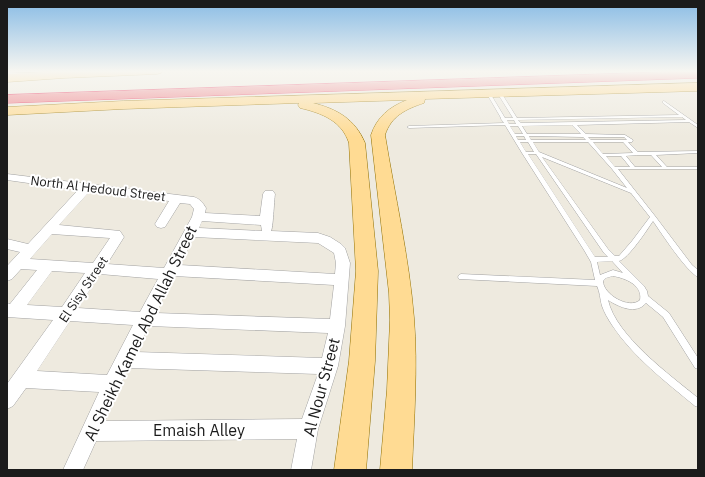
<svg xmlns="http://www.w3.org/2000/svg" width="705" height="477" font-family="'IBM Plex Sans',sans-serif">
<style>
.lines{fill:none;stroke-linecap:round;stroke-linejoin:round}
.service-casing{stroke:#a2a2a2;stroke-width:1}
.minor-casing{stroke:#a2a2a2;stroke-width:1}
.primary-casing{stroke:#927000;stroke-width:1}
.motorway-casing{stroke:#e41446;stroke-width:1}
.service{fill:#fff;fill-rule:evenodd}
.minor{fill:#fff;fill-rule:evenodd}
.primary{fill:#ffdb93;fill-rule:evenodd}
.motorway{fill:#ee7e88;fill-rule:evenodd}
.labels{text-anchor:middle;stroke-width:4;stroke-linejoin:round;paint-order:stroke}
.street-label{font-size:13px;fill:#1b1b1b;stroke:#fff}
.near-street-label{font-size:16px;fill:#1b1b1b;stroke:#fff}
</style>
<rect width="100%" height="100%" fill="#eeeadf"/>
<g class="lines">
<g class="service-casing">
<path id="service" d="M7 72 21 73 23 74 21 75 7 74Z
M488 93H490L505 118H513L498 94 500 93 502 94 517 118 679 115 663 103V101H664L698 125V128L689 122 577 125 586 134 625 135 633 140 632 142H628L638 152 698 151V153L656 155 667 167H698V169H618L655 216 692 265 698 270V277C686 271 662 234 653 221 647 230 628 259 619 261L644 286 647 291 648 296 669 313 698 358V369L695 368 663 317 646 303C636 315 619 307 608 300 616 336 670 375 698 398V407L695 406C666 382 633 357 612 325 608 319 604 312 602 306 600 299 600 292 597 286L459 279 458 277 459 275 461 274 595 280 591 262 584 250 522 153 505 125 409 128 407 127 409 126 504 123 501 119V118L487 94ZM682 117 686 120 521 123 518 120ZM507 120H514L516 124H509ZM572 125 581 134H527L522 126ZM510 126H518L523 134H515ZM516 136H524L526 140H518ZM529 136 583 137 586 140H531ZM588 137H624L627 140H591ZM520 142H528L534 152H526ZM533 142H588L612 169 627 188 539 152ZM593 142H623L633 153 603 154ZM528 154H536L604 253 608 257H595ZM637 155H651L662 167H635L626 156ZM606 156H621L630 167H615ZM542 157 631 193 650 217 632 241 619 256H615L608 249ZM612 261 623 273 613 270 600 275 597 262ZM613 276C625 278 643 285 640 300 629 310 603 294 603 281L606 278Z"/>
</g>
<g class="minor-casing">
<path id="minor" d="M7 174 194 197C200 199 203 203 206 208L205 213 260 216 263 194 265 191H273L275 194C274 201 273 229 271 231L318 233 330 237 341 244 345 248 350 263 345 326 338 366 318 429 311 470H291L297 439 96 441 83 470H63L99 392 26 388 13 406 7 409V384L53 320 7 317V303L10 304 37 270 21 269 12 279 7 281V266L20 252 7 249V239L28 244 78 190 7 180ZM90 191 169 201 155 224 157 227 161 228 165 227 180 203 190 204 194 209 192 217 164 268 107 264 124 237 120 231 59 225ZM202 221 261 225 262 231 199 228ZM52 234 110 238 93 263 30 259ZM194 237 318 243 334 253 336 263 335 274 180 265ZM52 271 85 273 62 307 27 305ZM100 274 158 279 140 312 78 308ZM174 276 334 285 330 319 156 313ZM70 321 133 325 107 375 37 371ZM149 326 328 333 322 358 136 352ZM128 368 318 374 302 419 105 421Z"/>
</g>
<g class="primary-casing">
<path id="primary" d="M62 71H163L161 73 157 74 64 78 7 82V74Z
M698 83V91L425 99 424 103C406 109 391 116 385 135 395 196 409 257 414 318 418 368 414 420 412 470H380L387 390 390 320 389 293 371 135C377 117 389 107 407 100L313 103C337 109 355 119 365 143L378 271 375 361 366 470H334L349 361 356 271 349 143C342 121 322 113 300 108L298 105 299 103 123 109 7 115V107L123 101Z"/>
</g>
<g class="motorway-casing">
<path id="motorway" d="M698 71V78L7 103V95Z"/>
</g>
<use href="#service" class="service"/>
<use href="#minor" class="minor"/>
<use href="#primary" class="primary"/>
<use href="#motorway" class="motorway"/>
</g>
<linearGradient id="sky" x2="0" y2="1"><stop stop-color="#89bce5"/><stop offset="0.52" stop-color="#f7f6f1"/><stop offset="1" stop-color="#f7f6f1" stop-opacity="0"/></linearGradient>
<rect width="705" height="137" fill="url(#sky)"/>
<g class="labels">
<g class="street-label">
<text transform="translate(98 188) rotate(7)" y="5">North Al Hedoud Street</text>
<text transform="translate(83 289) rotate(-56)" y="5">El Sisy Street</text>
</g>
<g class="near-street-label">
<text transform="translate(140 333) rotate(-64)" y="6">Al Sheikh Kamel Abd Allah Street</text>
<text transform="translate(321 387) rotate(-75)" y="6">Al Nour Street</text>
<text x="199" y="436">Emaish Alley</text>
</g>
</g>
<rect width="705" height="477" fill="none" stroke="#1b1b1b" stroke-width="16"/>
</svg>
